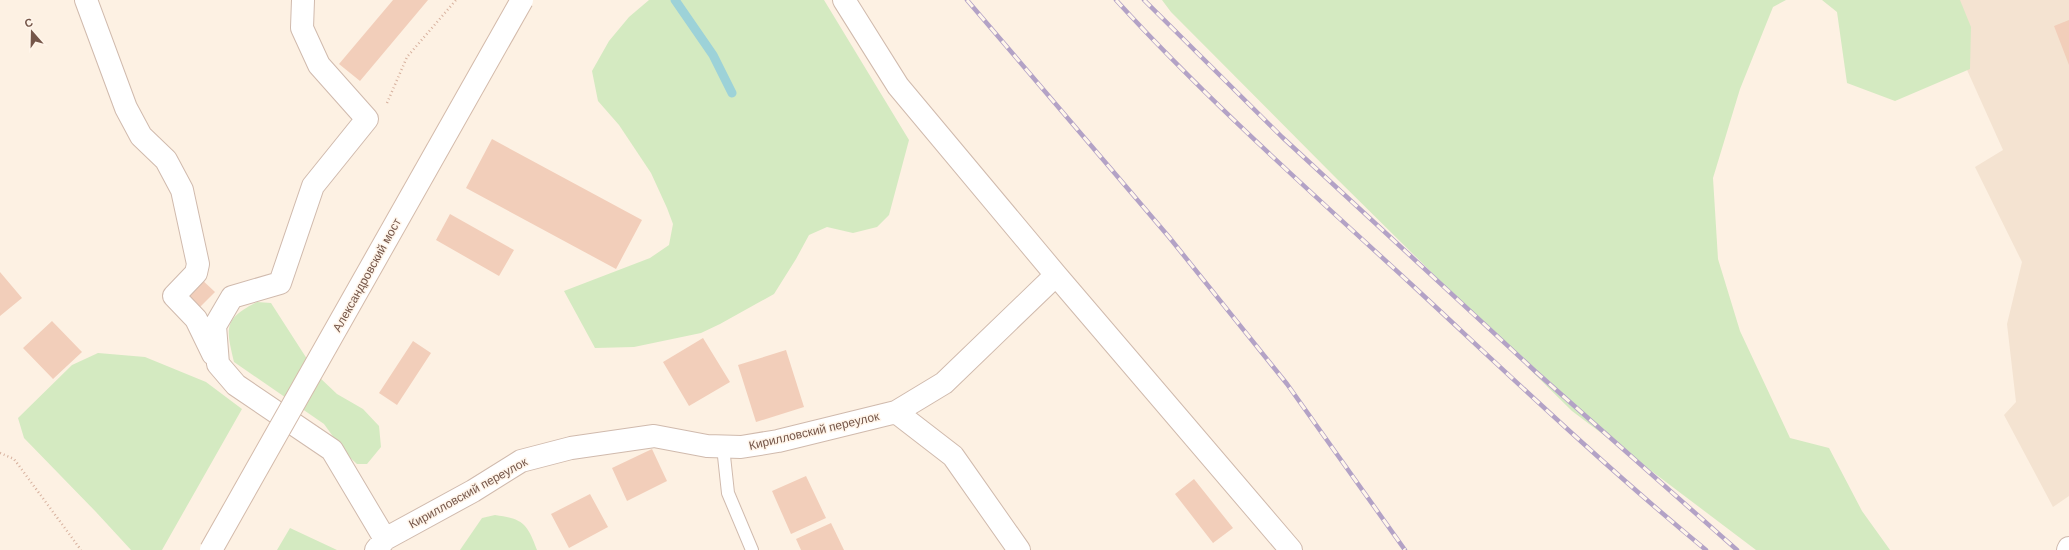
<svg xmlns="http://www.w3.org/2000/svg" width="2069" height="550" font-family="Helvetica,sans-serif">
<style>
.residential{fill:#f4e3d1}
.green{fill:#d4eac1}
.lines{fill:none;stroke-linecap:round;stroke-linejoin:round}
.stream{stroke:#9dd2d8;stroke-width:9}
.building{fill:#f2ceba}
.service-casing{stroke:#d0baad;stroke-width:14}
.minor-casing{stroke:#d0baad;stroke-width:24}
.path{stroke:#d7b19e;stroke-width:2.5;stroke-dasharray:1 3;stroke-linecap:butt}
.service{stroke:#fff;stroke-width:12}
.minor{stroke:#fff;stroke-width:22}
.rail-casing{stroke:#b3a2c6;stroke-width:4.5}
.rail{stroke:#fff5ea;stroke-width:3;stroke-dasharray:9;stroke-linecap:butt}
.secondary-bridge-casing{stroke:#d3baaa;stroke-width:24;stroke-linecap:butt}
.secondary-bridge{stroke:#fff;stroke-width:22}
.labels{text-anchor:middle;stroke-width:3;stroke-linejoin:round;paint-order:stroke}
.street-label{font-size:12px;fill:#755649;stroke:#fff5ea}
</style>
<rect width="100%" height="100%" fill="#fdf1e3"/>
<path class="residential" d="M1875 0H2069V496L2053 507 2004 415 2016 402 2007 324 2022 262 1975 167 2003 150 1963 61Z"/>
<path class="green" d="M649 0H824L909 140 889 215 877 227 853 233 827 227 809 235 796 259 774 294 720 324 701 333 634 347 595 348 564 291 650 258 669 245 673 224 667 208 651 173 619 125 598 101 592 71 609 41 629 17Z
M1162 0H1786L1773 7 1740 89 1713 178 1718 259 1740 331 1790 438 1829 448 1862 511 1890 550H1756L1572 411 1337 179 1171 12Z
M1822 0H1960L1971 27 1970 69 1895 101 1847 83 1837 12Z
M257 302 271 303 318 376 337 394 363 409 379 426 381 447 367 464H357L345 453 324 424 234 362C226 328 223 319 257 302Z
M98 353 145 357 206 382 242 409 162 550H131L96 512 24 438 18 418 72 365Z
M495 515C523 519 527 523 537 550H460L482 518Z
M290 528 337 550H277Z"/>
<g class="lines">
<path class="stream" d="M675 0 713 55 732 93"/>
</g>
<path class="building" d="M393 0H428L360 81 339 64Z
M2069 20V65L2054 26Z
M492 139 642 220 616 269 466 188Z
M450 214 514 250 499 276 436 240Z
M0 272 22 298 0 316Z
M199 277 215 292 197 310 182 296Z
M52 321 82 352 53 379 23 348Z
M703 338 730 382 689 406 663 362Z
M413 341 431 353 397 405 379 393Z
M786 350 804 407 756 422 738 365Z
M652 449 667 481 627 501 612 468Z
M806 476 826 518 791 534 772 491Z
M1194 479 1233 528 1213 543 1175 494Z
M590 494 608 527 569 548 551 514Z
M831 523 844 550H801L796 539Z"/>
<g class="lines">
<g class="service-casing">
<path id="service" d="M723 447 728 493 752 550"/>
</g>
<g class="minor-casing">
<path id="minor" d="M86 0 126 108 141 136 166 160 182 190 198 264 196 273 174 296 196 319 213 354
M303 0 302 28 319 65 367 119 313 186 280 283 232 297 215 326 218 364 236 385 332 450 385 539
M844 0 898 86 1056 275 1291 550
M896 412 953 456 1019 550
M376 550 385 539 473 491 521 461 571 448 654 436 707 446 741 447 778 441 896 412 944 383 1056 275
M2068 550 2069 548"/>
</g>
<path class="path" d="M387 103 407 57 456 0
M0 453 14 459 81 550"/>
<use href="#service" class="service"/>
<use href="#minor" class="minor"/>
<g class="rail-casing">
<path id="rail" d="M967 0 1169 237 1287 384 1405 550
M1116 0C1208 101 1311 192 1411 284 1508 374 1604 466 1706 550
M1144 0 1282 137 1536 372 1737 550"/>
</g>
<use href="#rail" class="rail"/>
<g class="secondary-bridge-casing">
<path id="secondary-bridge" d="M211 550 522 0"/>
</g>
<use href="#secondary-bridge" class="secondary-bridge"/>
</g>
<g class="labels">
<g class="street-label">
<text transform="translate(367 275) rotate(-61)" y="4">Александровский мост</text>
<text transform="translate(814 431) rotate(-13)" y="4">Кирилловский переулок</text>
<text transform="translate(468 493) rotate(-29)" y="4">Кирилловский переулок</text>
</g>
</g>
<g transform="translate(32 32) rotate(340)" stroke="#fff5ea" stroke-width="3" paint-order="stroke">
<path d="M0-3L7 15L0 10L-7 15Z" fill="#755649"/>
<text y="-6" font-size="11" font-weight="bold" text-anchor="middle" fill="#755649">С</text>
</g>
</svg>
